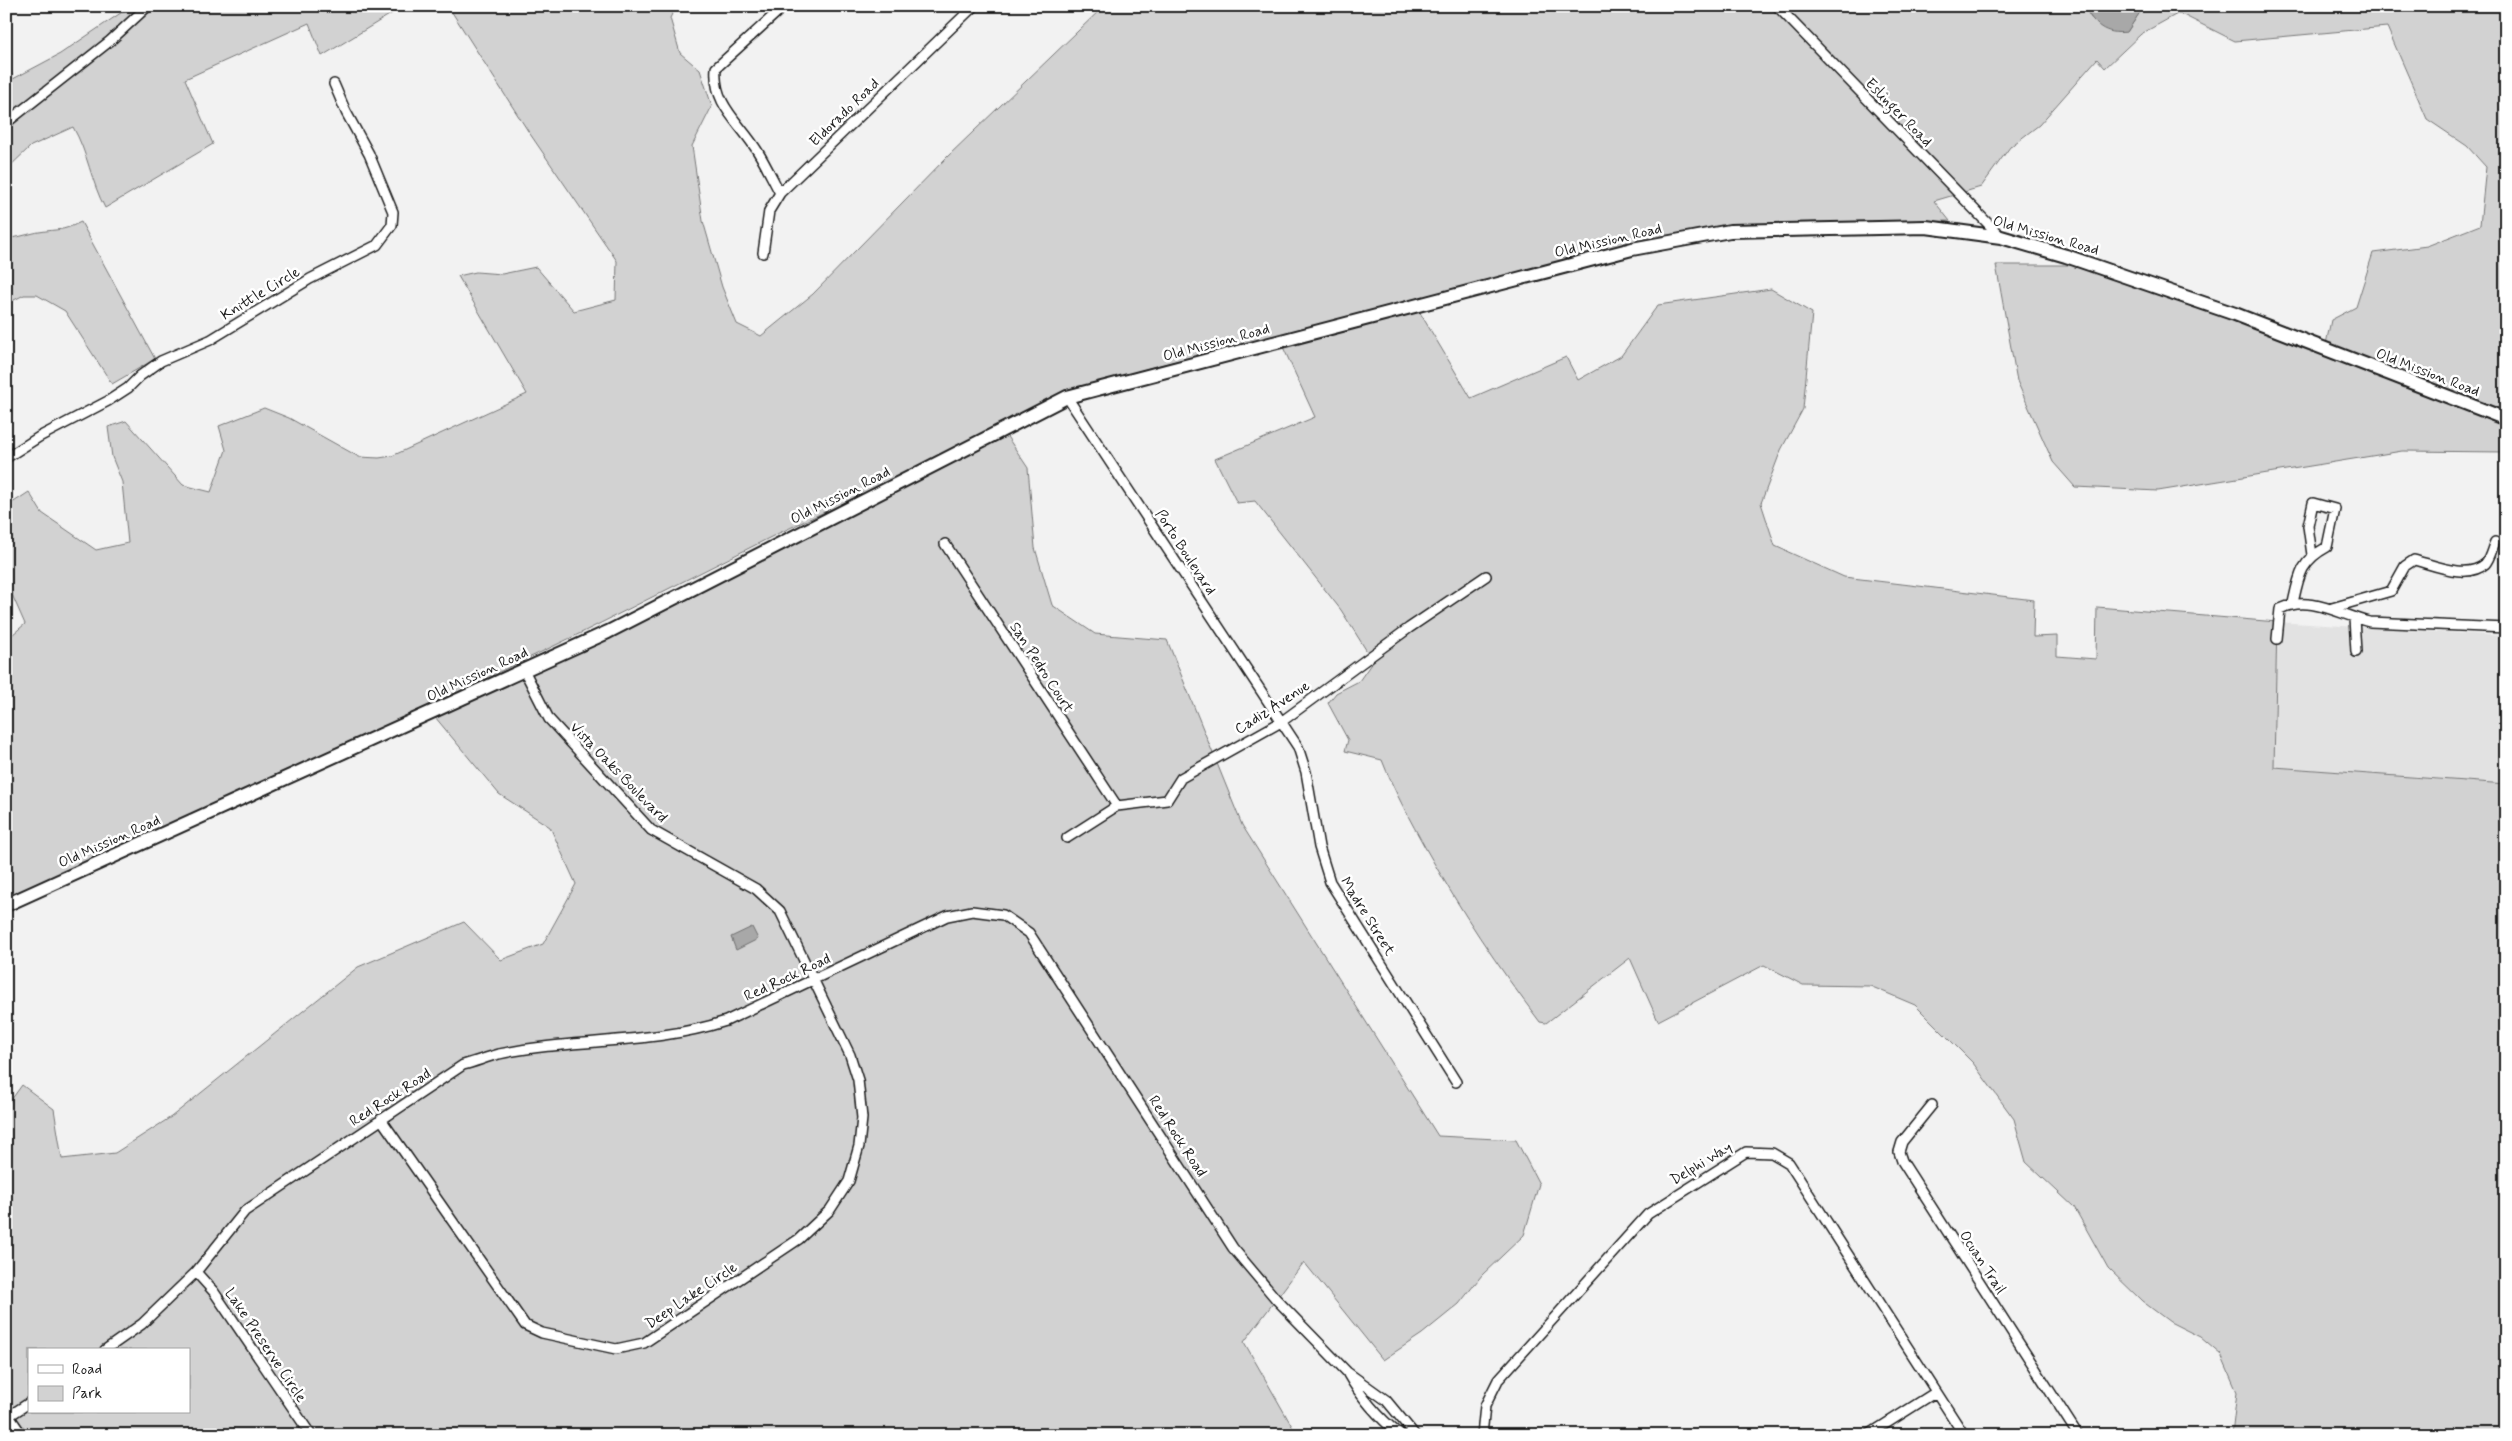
<svg xmlns="http://www.w3.org/2000/svg" width="2512" height="1441" font-family="Mynerve,sans-serif">
<style>
.built{fill:#e2e2e2}
.green{fill:#d2d2d2;stroke:#777;fill-rule:evenodd}
.water{fill:#a8a8a8;stroke:#707070}
.lines{fill:none;stroke-linecap:round;stroke-linejoin:round}
.street-casing{stroke:#1c1c1c;stroke-width:12}
.secondary-casing{stroke:#1c1c1c;stroke-width:16}
.street{stroke:#fff;stroke-width:9}
.secondary{stroke:#fff;stroke-width:12}
.labels{text-anchor:middle;stroke-width:5;stroke-linejoin:round;paint-order:stroke}
.street-label{font-size:15px;fill:#1c1c1c;stroke:#fff}
</style>
<rect width="100%" height="100%" fill="#f2f2f2"/>
<filter id="ink" filterUnits="userSpaceOnUse"><feTurbulence type="fractalNoise" baseFrequency=".02" numOctaves="2"/><feDisplacementMap in="SourceGraphic" scale="10" xChannelSelector="R" yChannelSelector="G"/><feConvolveMatrix kernelMatrix="1 2 1 2 8 2 1 2 1" color-interpolation-filters="sRGB"/></filter>
<g filter="url(#ink)">
<path class="built" d="M2277 622 2506 636V784L2274 767Z"/>
<path class="green" d="M131 6H404L322 56 309 23 185 79 213 144 105 208C91 182 88 153 73 127L31 146 6 170V48L13 79 60 54Z
M448 6H676L670 18 680 53 700 70 712 106 692 146 703 221 722 287 737 324 761 336 813 294 947 157 1104 6H2084L2091 18 2127 32 2144 6H2506V413L2326 344 2331 320 2356 307 2373 253 2427 246 2480 225 2486 167 2467 146 2427 119 2387 27 2235 41 2179 13 2141 34 2105 68 2097 59 2039 125 2010 147 1981 187 1934 201 1950 221 1729 225 1160 365 1079 388 883 485 779 533 583 632 426 707 6 899V640L25 624 6 581V507L29 492 42 513 96 550 128 543 122 482 112 457 108 427 126 421 183 485 211 492 226 450 219 426 264 408 289 418 359 457 379 458 392 456 527 394 458 276 476 272 502 274 536 267 574 311 616 300 617 261 528 131Z
M81 222 155 359 112 384 65 311 37 295H24L6 304V233L10 238C22 237 33 232 46 231 63 229 64 230 81 222Z
M1996 265H2075L2232 319 2506 426V452L2402 451 2158 491 2075 487 2053 462 2017 381Z
M1771 289 1812 313 1803 409 1781 450 1761 503 1775 546 1844 577 2034 600 2033 637 2057 636V656L2096 659 2097 607 2277 622 2274 767 2506 784V1435H2232L2237 1392 2221 1355 2200 1337 2170 1322 2142 1301 2108 1268 2074 1207 2026 1162 2014 1119 1973 1063 1915 1005 1870 986 1803 985 1764 965 1658 1021 1630 958 1546 1023 1540 1022C1498 967 1460 910 1426 849 1410 820 1394 791 1382 760L1345 751 1348 740 1328 703 1336 693 1359 681 1373 661 1341 610 1255 501 1237 503 1215 459 1315 417 1283 347 1419 311 1471 398 1566 357 1578 380 1621 356 1658 305Z
M1006 435 1028 468 1035 548 1052 605 1095 634 1167 640 1242 825 1438 1136 1516 1140 1539 1184 1524 1235 1482 1275 1459 1304 1422 1334 1383 1360 1304 1262 1244 1342 1297 1435H6V1107L22 1085 54 1109 62 1159 115 1153 171 1117 358 967 464 922 501 960 543 944 576 884 550 827 499 794 435 717ZM29 1350H189V1412H29Z"/>
<path class="water" d="M2084 6H2144L2127 32C2105 35 2094 25 2084 6Z
M752 927 758 939 736 950 731 937Z"/>
<g class="lines">
<g class="street-casing">
<path id="street" d="M1777 6 2001 237
M6 123 110 41 148 6
M780 193C773 180 766 165 758 152 740 122 713 106 716 68L784 6
M763 253 769 211 780 193 974 6
M1067 397 1298 747 1306 772 1319 847 1330 882 1456 1082
M6 458 39 437 108 401 128 388 140 376 161 361 210 340 310 279 377 245 392 225 393 212 369 154 346 112 334 84
M945 544 1117 806
M2293 603C2299 575 2301 561 2327 547L2335 509 2313 503 2308 526 2312 555
M2332 608 2391 591 2405 566 2414 560C2434 565 2467 580 2485 564 2490 559 2492 548 2495 542
M2354 618 2356 652
M2277 639 2280 609C2310 594 2340 615 2370 622L2506 628
M1067 838 1117 806 1167 800 1181 778 1281 722 1409 628 1486 576
M1932 1105 1902 1142 1899 1152 1902 1161 2078 1435
M381 1119 525 1325 542 1333 616 1349 644 1343 799 1239 830 1210 849 1181 859 1146 862 1118 858 1080 850 1055 780 911 756 889 651 830 549 719 524 670
M196 1272 214 1292 311 1435
M105 1350 142 1324 196 1272 245 1211 463 1065C475 1062 487 1057 499 1054 574 1038 653 1045 726 1021L947 916 972 911 1003 915 1029 933 1233 1248 1276 1299 1347 1372 1386 1400 1415 1435
M1348 1374C1362 1399 1378 1417 1400 1435
M9 1416 22 1435
M6 1418 29 1403
M1482 1435 1485 1406 1498 1380 1648 1214 1746 1152 1772 1153 1789 1163 1964 1435
M1868 1435 1936 1392"/>
</g>
<g class="secondary-casing">
<path id="secondary" d="M6 905 608 632 1067 397 1632 249 1730 231 1926 227 2001 237 2066 256 2235 314 2506 419"/>
</g>
<use href="#street" class="street"/>
<use href="#secondary" class="secondary"/>
</g>
</g>
<g class="labels">
<g class="street-label">
<text transform="translate(844 112) rotate(-44)" y="5">Eldorado Road</text>
<text transform="translate(1899 112) rotate(46)" y="5">Eslinger Road</text>
<text transform="translate(2046 235) rotate(16)" y="5">Old Mission Road</text>
<text transform="translate(1608 240) rotate(-13)" y="5">Old Mission Road</text>
<text transform="translate(260 293) rotate(-31)" y="5">Knittle Circle</text>
<text transform="translate(1216 342) rotate(-15)" y="5">Old Mission Road</text>
<text transform="translate(2428 372) rotate(21)" y="5">Old Mission Road</text>
<text transform="translate(840 495) rotate(-27)" y="5">Old Mission Road</text>
<text transform="translate(1186 552) rotate(57)" y="5">Porto Boulevard</text>
<text transform="translate(1042 667) rotate(57)" y="5">San Pedro Court</text>
<text transform="translate(477 674) rotate(-25)" y="5">Old Mission Road</text>
<text transform="translate(1272 707) rotate(-33)" y="5">Cadiz Avenue</text>
<text transform="translate(619 772) rotate(46)" y="5">Vista Oaks Boulevard</text>
<text transform="translate(109 841) rotate(-24)" y="5">Old Mission Road</text>
<text transform="translate(1368 916) rotate(58)" y="5">Madre Street</text>
<text transform="translate(787 977) rotate(-25)" y="5">Red Rock Road</text>
<text transform="translate(390 1097) rotate(-33)" y="5">Red Rock Road</text>
<text transform="translate(1178 1136) rotate(57)" y="5">Red Rock Road</text>
<text transform="translate(1701 1163) rotate(-31)" y="5">Delphi Way</text>
<text transform="translate(1983 1262) rotate(57)" y="5">Ocuan Trail</text>
<text transform="translate(691 1295) rotate(-34)" y="5">Deep Lake Circle</text>
<text transform="translate(266 1345) rotate(56)" y="5">Lake Preserve Circle</text>
</g>
</g>
<rect width="2512" height="1441" fill="none" stroke="#fff" stroke-width="25"/>
<rect x="12" y="12" width="2487" height="1416" fill="none" stroke="#1c1c1c" stroke-width="2" filter="url(#ink)"/>
<rect x="28" y="1348" width="162" height="65" fill="#ffffff" stroke="#a4a4a4"/>
<rect x="38" y="1365" width="25" height="8" fill="#ffffff" stroke="#a4a4a4"/>
<text x="72" y="1374" font-size="15" fill="#1c1c1c">Road</text>
<rect x="38" y="1386" width="25" height="15" fill="#d2d2d2" stroke="#a4a4a4"/>
<text x="72" y="1398" font-size="15" fill="#1c1c1c">Park</text>
</svg>
